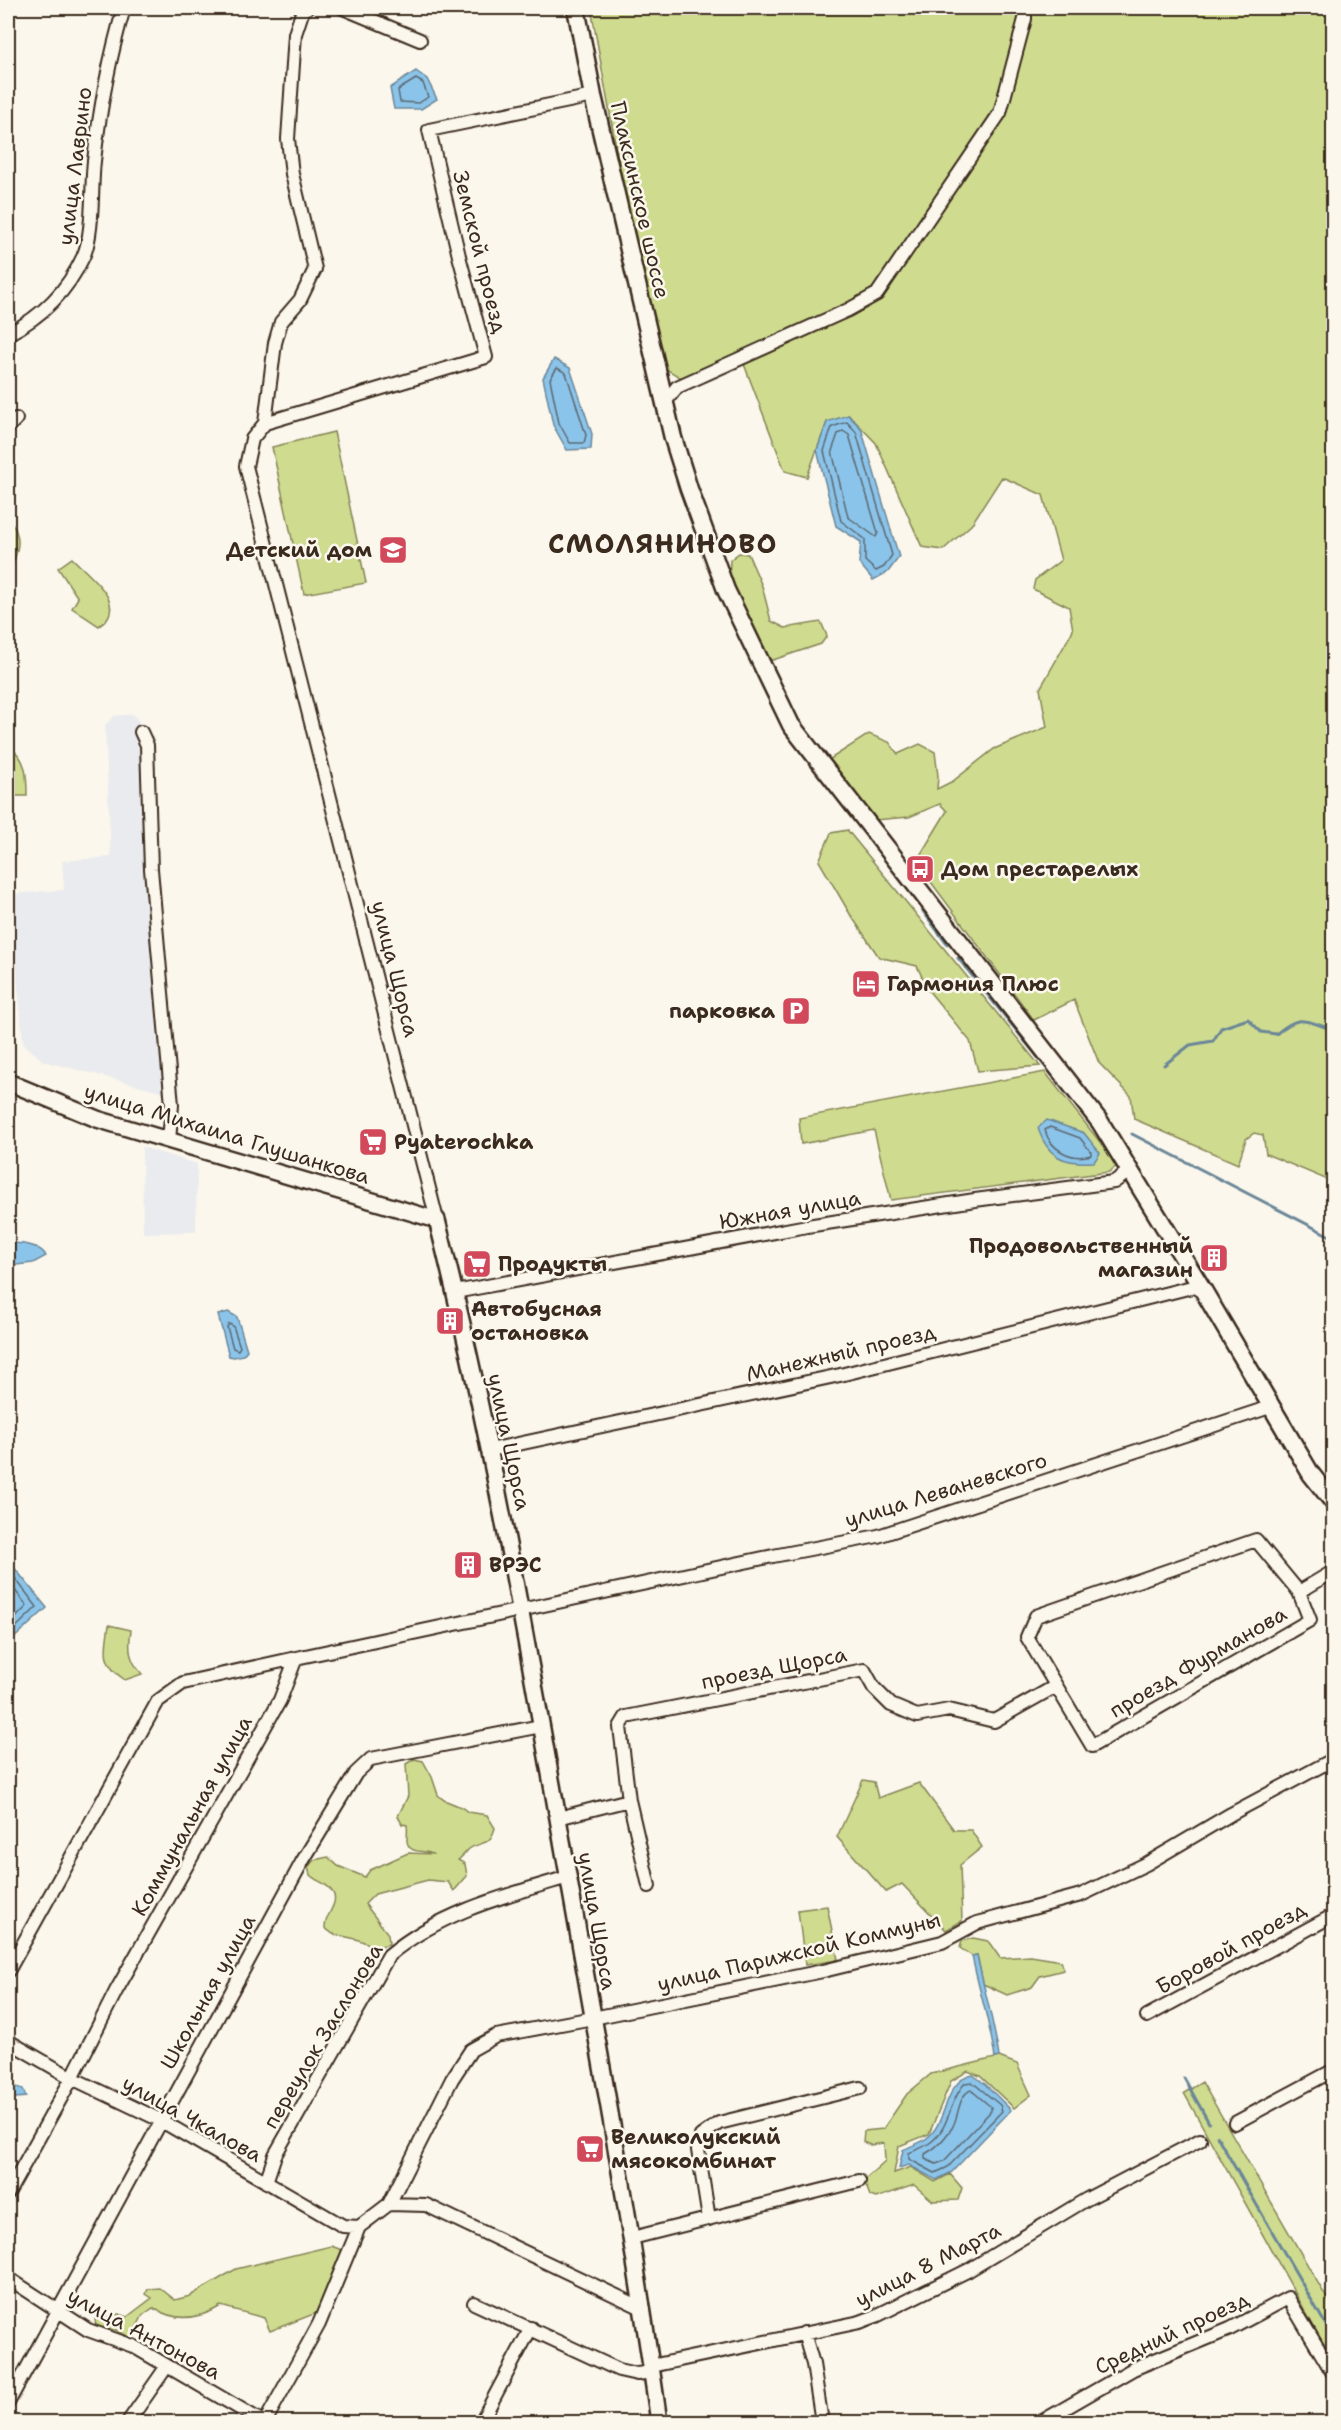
<svg xmlns="http://www.w3.org/2000/svg" width="1341" height="2430" font-family="'Shantell Sans',sans-serif">
<style>
.built{fill:#eaebef}
.green{fill:#cfdc8f;stroke:#858356;stroke-width:1.5}
.water{fill:#8bc4ea;stroke:#6b8698;stroke-width:1.5}
.lines{fill:none;stroke-linecap:round;stroke-linejoin:round}
.shore{stroke:#5b6870;stroke-width:1.5}
.stream{stroke:#6b8698;stroke-width:3}
.minor-casing{stroke:#3b2a1e;stroke-width:16}
.tertiary-casing{stroke:#3b2a1e;stroke-width:20}
.secondary-casing{stroke:#3b2a1e;stroke-width:21}
.minor{stroke:#fbf7ec;stroke-width:12}
.tertiary{stroke:#fbf7ec;stroke-width:15}
.secondary{stroke:#fbf7ec;stroke-width:16}
.labels{text-anchor:middle;stroke-width:5;stroke-linejoin:round;paint-order:stroke}
.street-label{font-size:21px;fill:#3b2a1e;stroke:#fbf7ec}
.poi-label{font-size:21px;font-weight:bold;fill:#3b2a1e;stroke:#fbf7ec;text-anchor:start}
.district-label{font-size:27px;font-weight:bold;letter-spacing:1.5px;fill:#3b2a1e;stroke:#fbf7ec}
</style>
<rect width="100%" height="100%" fill="#fbf7ec"/>
<filter id="ink" filterUnits="userSpaceOnUse"><feTurbulence type="fractalNoise" baseFrequency=".0167" numOctaves="2"/><feDisplacementMap in="SourceGraphic" scale="12" xChannelSelector="R" yChannelSelector="G"/><feConvolveMatrix kernelMatrix="1 2 1 2 8 2 1 2 1" color-interpolation-filters="sRGB"/></filter>
<g filter="url(#ink)">
<path class="built" d="M133 714 155 744 154 846 180 1096 43 1061 23 1043 10 894 64 890 62 861 111 857 105 725 114 716Z
M142 1147 197 1164 196 1232 143 1233Z"/>
<path class="green" d="M591 8H1333V1194L1328 1180 1266 1154 1263 1135 1254 1133 1246 1139 1238 1164 1134 1119 1131 1096 1099 1063 1074 1000 1034 1020 916 862 947 811 940 804 909 817 874 820 827 761 869 734 889 742 898 754 920 744 935 752 938 776 937 789 953 781 994 749 1047 727 1040 689 1073 630 1069 607 1033 589 1035 580 1061 560 1043 495 1002 477 971 525 943 550 922 547 876 443 849 415 827 422 807 477 785 471 742 359 683 379 666 369 650 338Z
M334 432 366 583 304 594 272 447Z
M8 518C26 539 16 554 8 578Z
M739 553 748 554 762 586 771 621 785 628 821 622 827 636 821 644 773 660 764 658 729 583 730 560Z
M72 558C89 576 131 605 99 626L72 608 78 598 58 568Z
M8 747C27 756 27 777 27 796H8Z
M848 830V831L1040 1066 978 1071 970 1041 928 990 917 966 879 957 850 914 819 861 831 833Z
M1045 1072 1118 1165 1109 1172 891 1200 874 1130 801 1144 799 1118Z
M109 1625 131 1630C128 1649 129 1660 142 1674L125 1680C101 1664 105 1651 109 1625Z
M414 1759 423 1761 432 1777 438 1795 444 1800 461 1807 468 1812 487 1815 495 1828C489 1848 482 1840 469 1849 466 1852 462 1857 458 1860L465 1864 467 1876 454 1891 448 1882 428 1880 375 1894 365 1904 388 1934 389 1944 377 1947 356 1939 333 1934 325 1928C324 1914 343 1902 330 1889 324 1882 316 1881 310 1875L308 1867 314 1860 328 1857 338 1866 365 1877 370 1870 408 1853 432 1854C424 1849 409 1855 407 1841 407 1836 408 1831 407 1825L402 1824 398 1816 408 1796 406 1764Z
M863 1780 874 1782 878 1798 919 1783 954 1830H971L982 1847 960 1865 962 1921 946 1930 902 1884 886 1892 837 1837Z
M827 1906 838 1960 805 1965 798 1910Z
M973 1938 988 1941 1000 1958 1031 1956 1061 1961 1064 1970 1040 1976 1032 1987 1007 1995 983 1984 977 1955 972 1956 960 1948 962 1941Z
M999 2057 1017 2064 1031 2095 1014 2108 980 2076 968 2071 951 2081 929 2134 899 2146 894 2173 911 2167 935 2182 950 2174 962 2188 958 2200 933 2201 914 2185 876 2198 870 2196 864 2180 885 2161 884 2143 870 2145 863 2142 864 2131 883 2129 907 2094 931 2074Z
M1202 2082 1333 2309V2361L1184 2093Z
M331 2246 342 2250 326 2289 319 2312 270 2331 264 2318 221 2306C198 2320 176 2322 153 2308L143 2315 131 2338 116 2330 96 2327 95 2319 119 2314 127 2317 152 2298 146 2294 148 2289 160 2288 175 2300 190 2296 236 2269Z"/>
<path class="water" d="M416 71 427 79 437 99 421 109H394L390 88Z
M554 359 570 368 592 434 591 449 567 450 553 425 543 378Z
M848 415 861 428 899 557 888 572 873 580 859 563 861 542 836 526 817 450 827 422Z
M1047 1120 1084 1133 1100 1153 1094 1162C1064 1164 1048 1158 1038 1128Z
M8 1243C20 1243 40 1244 46 1256L33 1263 8 1266Z
M228 1312 237 1317 247 1350 243 1355 234 1357 229 1356 218 1315Z
M8 1560 47 1608 13 1639 8 1641Z
M977 1955C984 1990 994 2022 999 2057L995 2058C990 2023 979 1991 972 1956Z
M973 2075 985 2084 1011 2110 952 2172 936 2180 909 2165 899 2168 903 2150C910 2146 922 2143 928 2137 949 2119 943 2081 973 2075Z
M8 2084 23 2089 26 2097 16 2098 11 2096Z"/>
<g class="lines">
<path class="shore" d="M416 79 423 83 428 97 419 103 400 102 398 90Z
M557 368 566 373 586 435 584 443H570L559 423 550 379Z
M847 422 856 432 892 555 884 567 876 571 865 561V539L841 521 824 451 832 427Z
M843 431 849 435 878 533 876 537 848 517 832 451 838 434Z
M1050 1127 1080 1138 1091 1152V1155C1072 1161 1050 1150 1045 1130Z
M229 1324 233 1326 240 1347 238 1350 233 1348 227 1327Z
M8 1569 37 1607 8 1635
M8 1581 27 1606 8 1626
M972 2082 1000 2105 1002 2111 948 2167 935 2173 909 2159V2153C916 2150 925 2147 931 2142 950 2128 949 2100 965 2083Z
M971 2090 991 2107V2111L944 2161 936 2164 925 2159V2154C937 2148 944 2139 952 2128 959 2117 958 2095 971 2090Z"/>
<path class="stream" d="M923 911 947 944
M958 958 1070 1097
M1164 1065 1190 1045 1213 1041 1221 1028 1248 1019 1261 1032 1276 1034C1296 1017 1302 1018 1325 1027L1334 1020
M1132 1134 1334 1238
M1184 2078 1209 2123
M1217 2136 1334 2339"/>
<g class="minor-casing">
<path id="minor" d="M307 8 303 10 295 34 288 139 292 174 315 269 300 300 281 322 275 343 265 423 252 439 246 466 437 1220
M343 8 420 40
M8 334C41 317 67 292 83 257 94 234 91 187 94 161 100 107 109 59 124 8
M665 402 677 387 848 310 877 294 1000 113 1025 19V8
M265 423 486 357 459 256 429 130 593 96
M8 427 16 419
M141 732 147 745 151 869 172 1105 169 1141
M455 1292 807 1226 975 1200 1114 1182 1131 1170
M490 1450 840 1375 1200 1285
M1256 1540 1299 1592 1310 1620 1092 1746 1027 1637 1036 1616Z
M1299 1592 1334 1571
M629 1800 649 1886
M558 1818 629 1800 620 1727 626 1717 864 1670 874 1688 891 1705 917 1716 949 1710 994 1721 1056 1686
M8 1971 158 1701 183 1683 296 1658
M1147 2016 1334 1915
M8 2041 72 2078 160 2120 343 2226 359 2227
M1235 2123 1334 2070
M266 2182 275 2155 389 1955C441 1912 504 1896 568 1877
M8 2193 72 2078 116 1991 280 1700 296 1658 773 1556 878 1536 1270 1407
M389 2204 426 2205 644 2309
M709 2219 698 2150 701 2136 719 2123 860 2088
M632 2238 859 2181
M8 2278 88 2330 133 2346 263 2422
M474 2303 619 2370 637 2374 652 2372
M804 2333 813 2364 822 2422
M651 2366 860 2322 876 2316 969 2270 1087 2199 1200 2140
M8 2403 302 1862 356 1773 371 1759 541 1726
M128 2422 167 2366
M265 2422 319 2324 359 2227 389 2204 452 2079 471 2050 496 2036 593 2018 823 1971 942 1942 977 1923 1081 1895 1146 1864 1231 1814 1334 1759
M481 2422 531 2328
M1041 2422 1133 2369 1230 2329 1288 2298 1334 2375"/>
</g>
<g class="tertiary-casing">
<path id="tertiary" d="M8 1082 97 1119 437 1220C489 1425 525 1633 562 1841 596 2034 632 2228 659 2422"/>
</g>
<g class="secondary-casing">
<path id="secondary" d="M576 8 593 96 673 438 689 489 726 590 791 725 1100 1122 1200 1285 1311 1474 1334 1503"/>
</g>
<use href="#minor" class="minor"/>
<use href="#tertiary" class="tertiary"/>
<use href="#secondary" class="secondary"/>
</g>
</g>
<defs>
<g id="school-square" transform="scale(1.5)"><rect x="-9" y="-9" width="18" height="18" rx="4" fill="#d1495b" stroke="#fbf7ec"/><path d="M0-5L7-2L0 1L-7-2ZM-4 1L0 2.5L4 1V4Q0 6-4 4Z" fill="#fff"/></g>
<g id="bus-square" transform="scale(1.5)"><rect x="-9" y="-9" width="18" height="18" rx="4" fill="#d1495b" stroke="#fbf7ec"/><path d="M-5-6H5V4H4V6H2V4H-2V6H-4V4H-5ZM-3.5-4V0h7V-4ZM-3.5 1.2v1.5H-2V1.2ZM2 1.2v1.5H3.5V1.2Z" fill="#fff"/></g>
<g id="hotel-square" transform="scale(1.5)"><rect x="-9" y="-9" width="18" height="18" rx="4" fill="#d1495b" stroke="#fbf7ec"/><path d="M-6-4.5h1.5V1H6V5H4.5V3h-9V5H-6ZM-4 0a1.8 1.8 0 1 1 3.6 0ZM.5 0V-2.5h3Q6-2.5 6 0Z" fill="#fff"/></g>
<g id="parking-square" transform="scale(1.5)"><rect x="-9" y="-9" width="18" height="18" rx="4" fill="#d1495b" stroke="#fbf7ec"/><path d="M-3.5-5.5H1a3.5 3.5 0 0 1 0 7H-1V5.5H-3.5ZM-1-3.4V-.6H.8a1.4 1.4 0 0 0 0-2.8Z" fill="#fff"/></g>
<g id="supermarket-square" transform="scale(1.5)"><rect x="-9" y="-9" width="18" height="18" rx="4" fill="#d1495b" stroke="#fbf7ec"/><path d="M-6-5.5h2.5l.6 2H6L4.5 2H-2.5L-4.4-4H-6ZM-1.5 3.2a1.3 1.3 0 1 0 .1 0ZM3 3.2a1.3 1.3 0 1 0 .1 0Z" fill="#fff"/></g>
<g id="building-square" transform="scale(1.5)"><rect x="-9" y="-9" width="18" height="18" rx="4" fill="#d1495b" stroke="#fbf7ec"/><path d="M-4-6H4V6H1V3H-1V6H-4ZM-2.5-4.3h1.7v1.8h-1.7ZM.8-4.3h1.7v1.8H.8ZM-2.5-1h1.7V.8h-1.7ZM.8-1h1.7V.8H.8Z" fill="#fff"/></g>
</defs>
<g fill-rule="evenodd">
<use href="#school-square" x="393" y="550"/>
<use href="#bus-square" x="920" y="869"/>
<use href="#hotel-square" x="866" y="984"/>
<use href="#parking-square" x="796" y="1011"/>
<use href="#supermarket-square" x="373" y="1142"/>
<use href="#building-square" x="1214" y="1258"/>
<use href="#supermarket-square" x="477" y="1264"/>
<use href="#building-square" x="450" y="1321"/>
<use href="#building-square" x="468" y="1565"/>
<use href="#supermarket-square" x="590" y="2149"/>
</g>
<g class="labels">
<g class="street-label">
<text transform="translate(75 166) rotate(-83)" y="7">улица Лаврино</text>
<text transform="translate(640 200) rotate(77)" y="7">Плаксинское шоссе</text>
<text transform="translate(480 252) rotate(76)" y="7">Земской проезд</text>
<text transform="translate(395 969) rotate(76)" y="7">улица Щорса</text>
<text transform="translate(227 1134) rotate(17)" y="7">улица Михаила Глушанкова</text>
<text transform="translate(790 1210) rotate(-10)" y="7">Южная улица</text>
<text transform="translate(841 1353) rotate(-13)" y="7">Манежный проезд</text>
<text transform="translate(509 1442) rotate(78)" y="7">улица Щорса</text>
<text transform="translate(946 1490) rotate(-17)" y="7">улица Леваневского</text>
<text transform="translate(1198 1662) rotate(-30)" y="7">проезд Фурманова</text>
<text transform="translate(774 1668) rotate(-11)" y="7">проезд Щорса</text>
<text transform="translate(192 1816) rotate(-61)" y="7">Коммунальная улица</text>
<text transform="translate(597 1921) rotate(80)" y="7">улица Щорса</text>
<text transform="translate(1231 1948) rotate(-29)" y="7">Боровой проезд</text>
<text transform="translate(799 1952) rotate(-13)" y="7">улица Парижской Коммуны</text>
<text transform="translate(208 1992) rotate(-61)" y="7">Школьная улица</text>
<text transform="translate(323 2036) rotate(-59)" y="7">переулок Заслонова</text>
<text transform="translate(192 2119) rotate(29)" y="7">улица Чкалова</text>
<text transform="translate(928 2265) rotate(-27)" y="7">улица 8 Марта</text>
<text transform="translate(1172 2333) rotate(-25)" y="7">Средний проезд</text>
<text transform="translate(144 2334) rotate(28)" y="7">улица Антонова</text>
</g>
<g class="poi-label">
<text x="372" y="557" text-anchor="end">Детский дом</text>
<text x="941" y="876">Дом престарелых</text>
<text x="887" y="991">Гармония Плюс</text>
<text x="775" y="1018" text-anchor="end">парковка</text>
<text x="394" y="1149">Pyaterochka</text>
<text x="1193" y="1253" text-anchor="end">Продовольственный<tspan x="1193" dy="24">магазин</tspan></text>
<text x="498" y="1271">Продукты</text>
<text x="471" y="1316">Автобусная<tspan x="471" dy="24">остановка</tspan></text>
<text x="489" y="1572">ВРЭС</text>
<text x="611" y="2144">Великолукский<tspan x="611" dy="24">мясокомбинат</tspan></text>
</g>
<g class="district-label">
<text x="663" y="553">СМОЛЯНИНОВО</text>
</g>
</g>
<rect width="1341" height="2430" fill="none" stroke="#fbf7ec" stroke-width="30"/>
<rect x="15" y="15" width="1311" height="2400" fill="none" stroke="#3b2a1e" stroke-width="2" filter="url(#ink)"/>
</svg>
